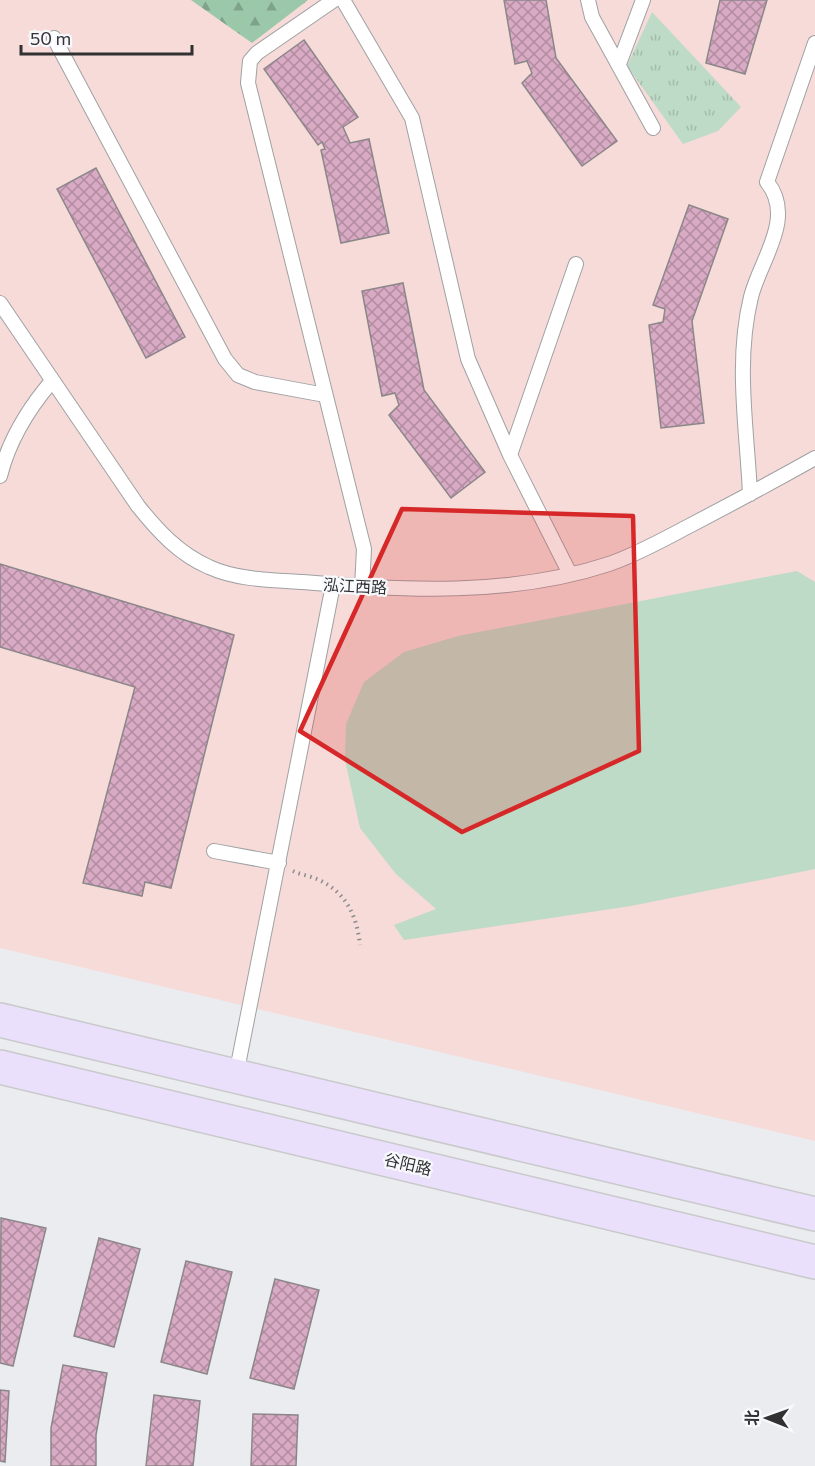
<svg xmlns="http://www.w3.org/2000/svg" width="815" height="1466" font-family="Commissioner,'Noto Sans SC',sans-serif">
<style>
.education{fill:#f6dbd8}
.grass{fill:url(#grass-tufts)}
.forest{fill:url(#forest-firs)}
.pitch{fill:#bedbc7}
.building{fill:url(#building-cross-hatch);stroke:#8b8789;stroke-width:1.5}
.lines{fill:none;stroke-linecap:round;stroke-linejoin:round}
.service-casing{stroke:#a0a1a4;stroke-width:16}
.primary-casing{stroke:#c9c9ca;stroke-width:36}
.path{stroke:#8c8c8f;stroke-width:4;stroke-dasharray:1.5 4.5;stroke-linecap:butt}
.service{stroke:#fff;stroke-width:14}
.primary{stroke:#eae0fc;stroke-width:33}
.marked{fill:#d62828;fill-opacity:0.2;stroke:#d62828;stroke-width:4.5;stroke-linejoin:round}
.labels{text-anchor:middle;stroke-width:4.5;stroke-linejoin:round;paint-order:stroke}
.street-label{font-size:16px;fill:#313132;stroke:#f8f9fd}
</style>
<defs>
<pattern id="grass-tufts" width="24" height="20" patternUnits="userSpaceOnUse" patternTransform="scale(1.5)"><rect width="24" height="20" fill="#bedbc7"/><path d="M3 7l-1-3M5 7V3M7 7l1-3M15 17l-1-3M17 17v-4M19 17l1-3" fill="none" stroke="#a4bcab"/></pattern>
<pattern id="forest-firs" width="22" height="20" patternUnits="userSpaceOnUse" patternTransform="scale(1.5)"><rect width="22" height="20" fill="#9ac8a9"/><path d="M5 1l3.5 6h-7zM16 11l3.5 6h-7z" fill="#7ea38a"/></pattern>
<pattern id="building-cross-hatch" width="8" height="8" patternUnits="userSpaceOnUse" patternTransform="scale(1.5)"><rect width="8" height="8" fill="#d9aac4"/><path d="M0 0l8 8M0 8l8-8" fill="none" stroke="#b18ba0"/></pattern>
</defs>
<rect width="100%" height="100%" fill="#ebecf0"/>
<path class="education" d="M0 0H815V1141L0 948Z"/>
<path class="grass" d="M652 12 741 107 718 131 683 144 627 66Z"/>
<path class="forest" d="M191 0H308L252 43Z"/>
<path class="pitch" d="M797 571 815 582V869L631 906 404 940 394 925 436 909 396 874 360 828 345 760 346 724 364 682 404 652 458 636Z"/>
<path class="building" d="M504 0H546L556 58 617 141 582 166 522 83 532 73 527 61 515 64Z
M720 0H767L745 74 706 63Z
M304 40 358 117 343 127 350 143 369 139 389 233 341 243 321 150 325 149 322 142 318 145 264 69Z
M96 168 185 337 146 358 57 189Z
M689 205 728 219 692 321 704 423 661 428 649 325 663 322 665 309 653 305Z
M403 283 424 390 485 472 451 498 389 415 399 405 395 393 382 396 362 291Z
M0 564 234 635 171 888 145 882 142 896 83 883 135 687 0 647Z
M1 1218 46 1228 13 1366 0 1363Z
M99 1238 140 1249 114 1347 74 1336Z
M186 1261 232 1272 207 1374 161 1362Z
M275 1279 319 1290 294 1389 250 1378Z
M63 1365 107 1373 96 1435V1466H51V1428Z
M0 1390 9 1391 5 1462 0 1461Z
M154 1395 200 1401 193 1466H146Z
M253 1414 298 1415 296 1466H251Z"/>
<g class="lines">
<g class="service-casing">
<path id="service" d="M334 0 257 53 250 61 248 83 364 549 362 587
M343 0 412 118 468 359 510 455 570 574
M588 0 592 17 653 128
M54 38 225 359 238 375 255 382 325 395
M619 64 643 0
M0 303 138 506C158 531 179 554 209 567 237 580 273 580 303 582 403 591 512 596 609 564 638 554 664 539 691 525 733 503 774 481 815 458
M510 455 576 264
M0 476C9 440 28 409 52 381
M750 494C747 429 735 362 751 297 760 260 796 218 767 182L815 43
M214 851 279 863
M236 1075 333 585"/>
</g>
<g class="primary-casing">
<path id="primary" d="M0 1020 815 1214
M0 1067 815 1262"/>
</g>
<path class="path" d="M293 871C301 875 311 876 319 880 347 893 357 917 360 945"/>
<use href="#service" class="service"/>
<use href="#primary" class="primary"/>
</g>
<path class="marked" d="M402 509 633 516 639 751 462 832 300 731Z"/>
<g class="labels">
<g class="street-label">
<text transform="translate(355 586) rotate(3)" y="6">泓江西路</text>
<text transform="translate(408 1164) rotate(13)" y="6">谷阳路</text>
</g>
</g>
<g transform="translate(767 1418) rotate(271)" stroke="#f8f9fd" stroke-width="4.5" paint-order="stroke">
<path d="M0-4.5L10 22L0 15L-10 22Z" fill="#313132"/>
<text y="-9" font-size="16" font-weight="bold" text-anchor="middle" fill="#313132">北</text>
</g>
<path d="M21 45v9h171v-9" fill="none" stroke="#313132" stroke-width="3"/>
<text x="30" y="45" font-size="18" fill="#313132" stroke="#f8f9fd" stroke-width="4.5" paint-order="stroke">50 m</text>
</svg>
